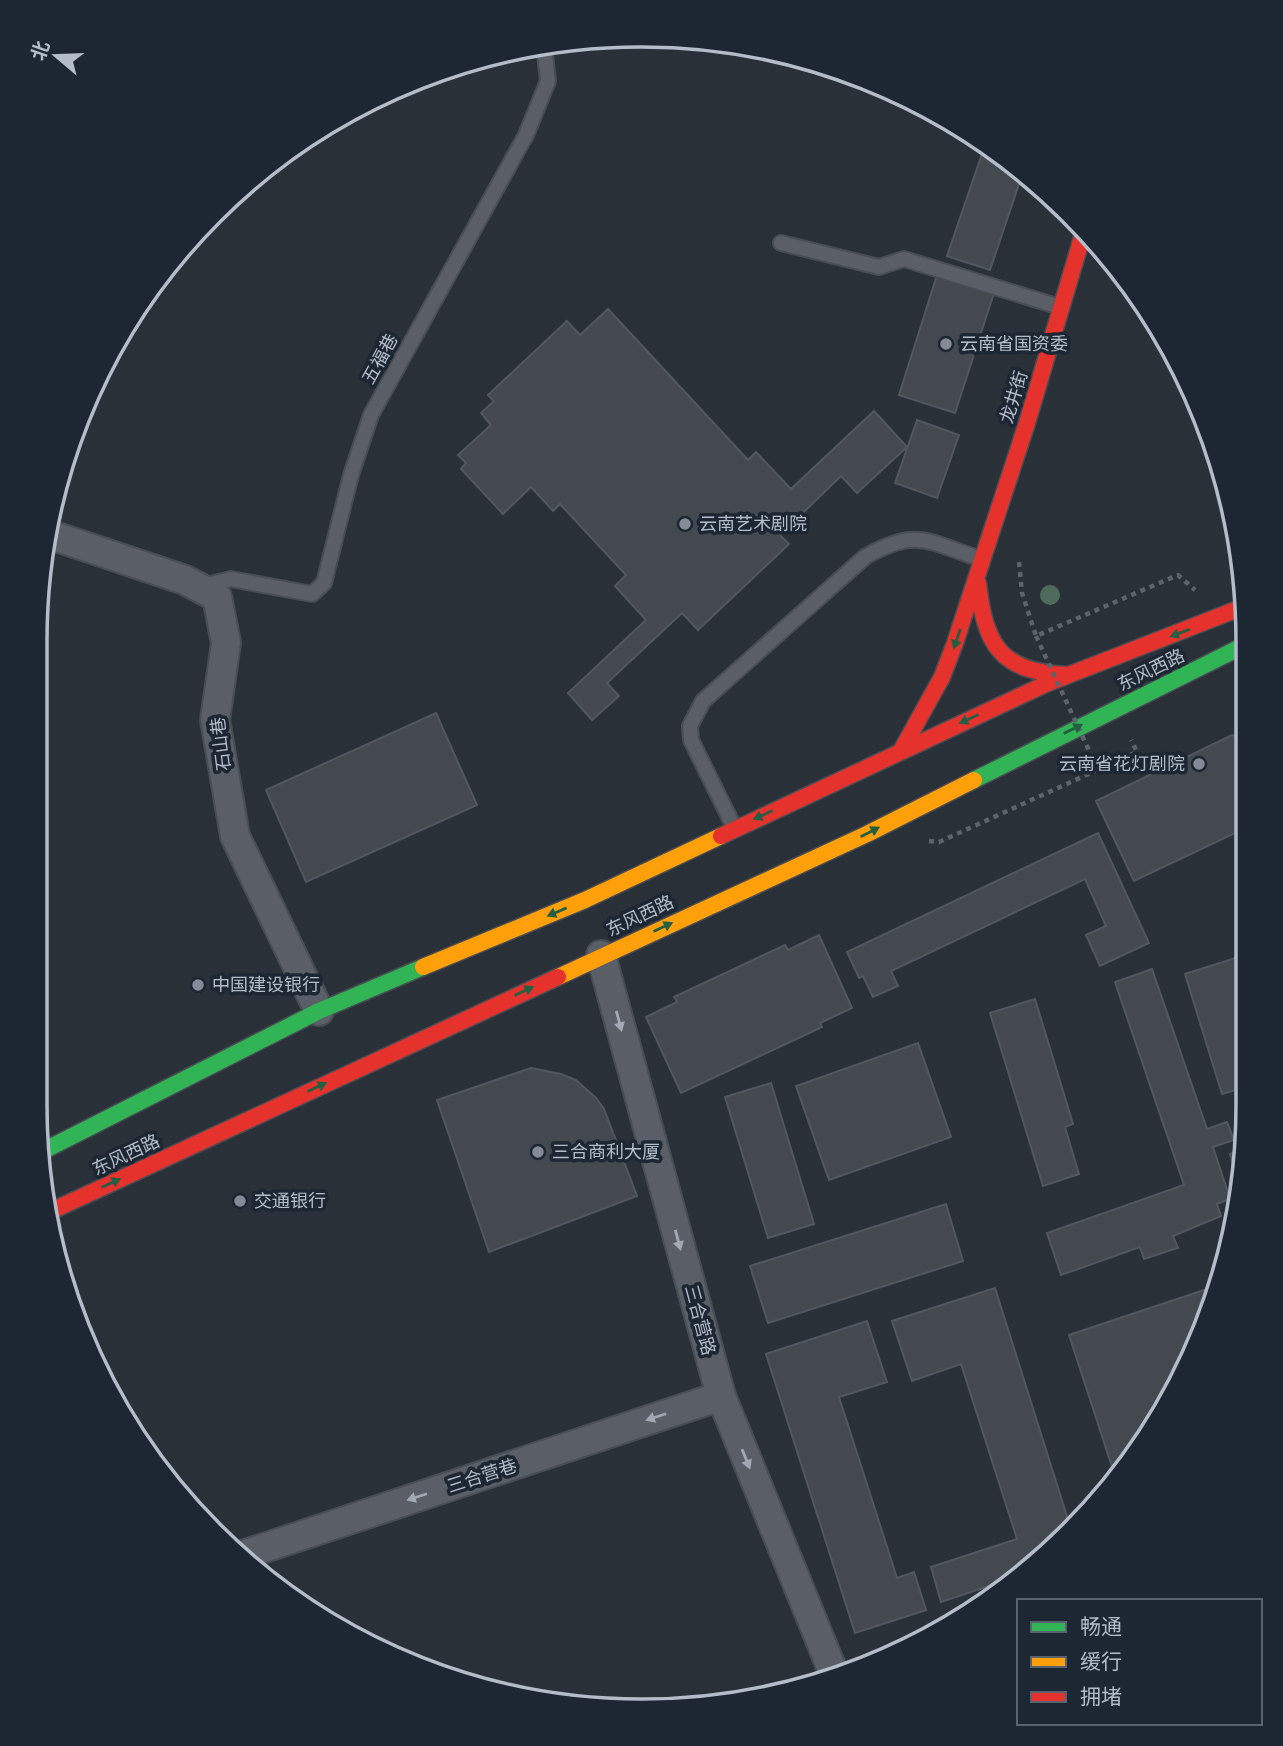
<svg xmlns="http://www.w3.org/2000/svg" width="1283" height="1746" font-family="'PT Sans Narrow','Noto Sans SC',sans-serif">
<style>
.building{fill:#444950;stroke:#52575f;stroke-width:2}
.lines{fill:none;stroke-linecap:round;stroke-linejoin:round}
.lane-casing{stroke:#484c53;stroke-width:18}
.street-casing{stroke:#484c53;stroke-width:32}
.fast-casing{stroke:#484c53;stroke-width:19}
.slow-casing{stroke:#484c53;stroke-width:19}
.jam-casing{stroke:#484c53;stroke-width:19}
.path{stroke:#5d636a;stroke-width:4.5;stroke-dasharray:5 5;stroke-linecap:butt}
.lane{stroke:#5a5e66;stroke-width:14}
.street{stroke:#5a5e66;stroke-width:28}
.fast{stroke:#30b455;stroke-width:16}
.slow{stroke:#ff9f0a;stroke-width:16}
.jam{stroke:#e5322d;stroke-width:16}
.path-bridge{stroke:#5d636a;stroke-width:4.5;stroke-dasharray:5 5;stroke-linecap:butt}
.tree{fill:#4e6a5a}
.oneway{fill:#255f41}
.oneway2{fill:#a2a9b5}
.poi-dot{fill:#848b96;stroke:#1d2633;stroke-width:2.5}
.labels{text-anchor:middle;stroke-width:7;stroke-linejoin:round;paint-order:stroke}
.poi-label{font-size:18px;fill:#b4bcc9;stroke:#1d2633;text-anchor:start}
.street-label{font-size:18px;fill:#b4bcc9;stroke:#1d2633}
.rim{fill:none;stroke:#b4bcc9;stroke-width:3.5}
</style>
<rect width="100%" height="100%" fill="#2a3038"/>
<path class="building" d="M985 145 1023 172 990 270 947 256Z
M937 275 994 293 955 413 899 395Z
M608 309 748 460 756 452 791 489 874 411 907 447 857 493 841 476 780 535 789 544 698 630 682 613 607 683 619 696 592 720 568 693 646 620 615 586 626 575 560 504 553 511 531 487 503 514 461 469 466 463 458 455 491 425 481 413 494 401 488 395 567 321 580 335Z
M917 420 959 435 937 498 895 483Z
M436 713 477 805 306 882 266 790Z
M1232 735 1244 738 1245 849 1237 832 1134 881 1096 801Z
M1098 833 1149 943 1100 966 1086 935 1106 926 1085 879 891 971 898 986 873 997 863 976 859 978 847 952Z
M819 935 852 1008 820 1023 822 1027 681 1093 646 1017 677 1002 674 997 785 945 788 950Z
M1245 955 1246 1004 1235 1007 1246 1042V1087L1222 1094 1185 974Z
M1152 969 1207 1129 1227 1122 1234 1140 1213 1147 1230 1199 1217 1204 1221 1216 1173 1236 1178 1248 1144 1259 1140 1247 1061 1275 1047 1233 1184 1185 1115 982Z
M1035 999 1073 1124 1065 1127 1079 1174 1043 1186 990 1013Z
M918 1043 951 1137 829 1180 796 1086Z
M531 1068 561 1074 576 1080 596 1098 604 1109 637 1196 489 1252 437 1100Z
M771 1083 814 1224 768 1238 725 1097Z
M1246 1148 1239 1184 1230 1154Z
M946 1204 963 1261 768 1323 750 1266Z
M1219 1285 1216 1299 1167 1407 1116 1479 1069 1335Z
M995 1288 1071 1529 1022 1575 941 1602 931 1567 1017 1539 961 1364 912 1381 892 1321Z
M867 1321 887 1382 839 1397 897 1578 914 1572 926 1610 855 1633 766 1354Z"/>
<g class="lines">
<g class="lane-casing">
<path id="lane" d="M781 243 879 267 904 259 1060 307
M203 586 231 579 312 594 324 583 351 475 371 415 526 135 548 81 544 46
M734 827 691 740 690 726 703 701 865 557C917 527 928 542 981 559"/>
</g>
<g class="street-casing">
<path id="street" d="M48 534 185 580 217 597 226 643 215 720 235 836 319 1011
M601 955 721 1396 834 1674
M243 1555 721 1396"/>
</g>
<g class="fast-casing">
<path id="fast" d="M974 780 1243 646
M41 1152 319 1011 423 967"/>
</g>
<g class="slow-casing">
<path id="slow" d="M423 967 585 900 721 836
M558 977 867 834 974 780"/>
</g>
<g class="jam-casing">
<path id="jam" d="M978 583C985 646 1001 672 1068 675
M901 751 942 677 955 643 1027 423 1084 231
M721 836 1048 683 1243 607
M49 1212 558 977"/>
</g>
<path class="path" d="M1019 562 1022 593 1036 636 1178 575 1195 590
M929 841 939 842 1137 752 1131 740"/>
<use href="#lane" class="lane"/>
<use href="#street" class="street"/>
<use href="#fast" class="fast"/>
<use href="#slow" class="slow"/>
<use href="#jam" class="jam"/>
<path class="path-bridge" d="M1036 636 1098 770"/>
</g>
<circle class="tree" cx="1050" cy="595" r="10"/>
<defs><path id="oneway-solid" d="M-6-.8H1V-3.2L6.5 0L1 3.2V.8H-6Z" transform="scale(1.75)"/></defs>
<g class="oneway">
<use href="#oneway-solid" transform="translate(1180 633) rotate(159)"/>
<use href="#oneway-solid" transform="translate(957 639) rotate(109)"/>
<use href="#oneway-solid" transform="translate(969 719) rotate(155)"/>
<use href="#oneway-solid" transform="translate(1073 729) rotate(-26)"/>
<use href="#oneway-solid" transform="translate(763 815) rotate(155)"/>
<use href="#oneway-solid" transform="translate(870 832) rotate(-27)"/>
<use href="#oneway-solid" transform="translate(557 912) rotate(157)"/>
<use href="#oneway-solid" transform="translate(663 927) rotate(-25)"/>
<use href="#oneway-solid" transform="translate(524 991) rotate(-25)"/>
<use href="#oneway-solid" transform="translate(317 1087) rotate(-25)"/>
<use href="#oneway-solid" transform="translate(111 1183) rotate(-25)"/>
</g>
<g class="oneway2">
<use href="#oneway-solid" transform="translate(619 1021) rotate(75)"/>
<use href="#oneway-solid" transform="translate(678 1240) rotate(75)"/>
<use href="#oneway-solid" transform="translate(656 1417) rotate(162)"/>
<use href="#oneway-solid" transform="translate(746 1459) rotate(68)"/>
<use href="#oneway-solid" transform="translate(417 1497) rotate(162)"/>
</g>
<g class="poi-dot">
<circle cx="946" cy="344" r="7"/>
<circle cx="685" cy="524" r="7"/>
<circle cx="1199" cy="764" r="7"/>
<circle cx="198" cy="985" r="7"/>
<circle cx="538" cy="1152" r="7"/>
<circle cx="240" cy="1201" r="7"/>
</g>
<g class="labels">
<g class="poi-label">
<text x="960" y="350">云南省国资委</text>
<text x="699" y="530">云南艺术剧院</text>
<text x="1185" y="770" text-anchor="end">云南省花灯剧院</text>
<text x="212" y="991">中国建设银行</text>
<text x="552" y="1158">三合商利大厦</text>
<text x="254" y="1207">交通银行</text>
</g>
<g class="street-label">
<text transform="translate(380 359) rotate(-61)" y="6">五福巷</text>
<text transform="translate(1014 397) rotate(-73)" y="6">龙井街</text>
<text transform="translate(1151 670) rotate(-26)" y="6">东风西路</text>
<text transform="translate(221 744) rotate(-97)" y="6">石山巷</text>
<text transform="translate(640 916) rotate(-25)" y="6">东风西路</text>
<text transform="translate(126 1155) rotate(-25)" y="6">东风西路</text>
<text transform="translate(700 1320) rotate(75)" y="6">三合营路</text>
<text transform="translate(482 1476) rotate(-18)" y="6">三合营巷</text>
</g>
</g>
<path d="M0 0H1283V1746H0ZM641 47H642A594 594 0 0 1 1236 641V1105A594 594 0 0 1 642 1699H641A594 594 0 0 1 47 1105V641A594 594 0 0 1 641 47Z" fill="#1d2633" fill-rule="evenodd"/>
<path class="rim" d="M641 47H642A594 594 0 0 1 1236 641V1105A594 594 0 0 1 642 1699H641A594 594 0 0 1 47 1105V641A594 594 0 0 1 641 47Z"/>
<rect x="1017" y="1599" width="245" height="126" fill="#1d2633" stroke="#59626f" stroke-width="2"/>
<rect x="1031" y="1622" width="35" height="10" fill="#30b455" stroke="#59626f" stroke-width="2"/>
<text x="1080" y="1634" font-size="21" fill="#b4bcc9">畅通</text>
<rect x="1031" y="1657" width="35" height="10" fill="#ff9f0a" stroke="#59626f" stroke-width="2"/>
<text x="1080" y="1669" font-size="21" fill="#b4bcc9">缓行</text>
<rect x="1031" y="1692" width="35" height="10" fill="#e5322d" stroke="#59626f" stroke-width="2"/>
<text x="1080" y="1704" font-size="21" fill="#b4bcc9">拥堵</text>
<g transform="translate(56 56) rotate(289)" stroke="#1d2633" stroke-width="5" paint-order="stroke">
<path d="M0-5L12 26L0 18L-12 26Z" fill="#b4bcc9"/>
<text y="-10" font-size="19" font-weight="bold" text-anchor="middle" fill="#b4bcc9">北</text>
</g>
</svg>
